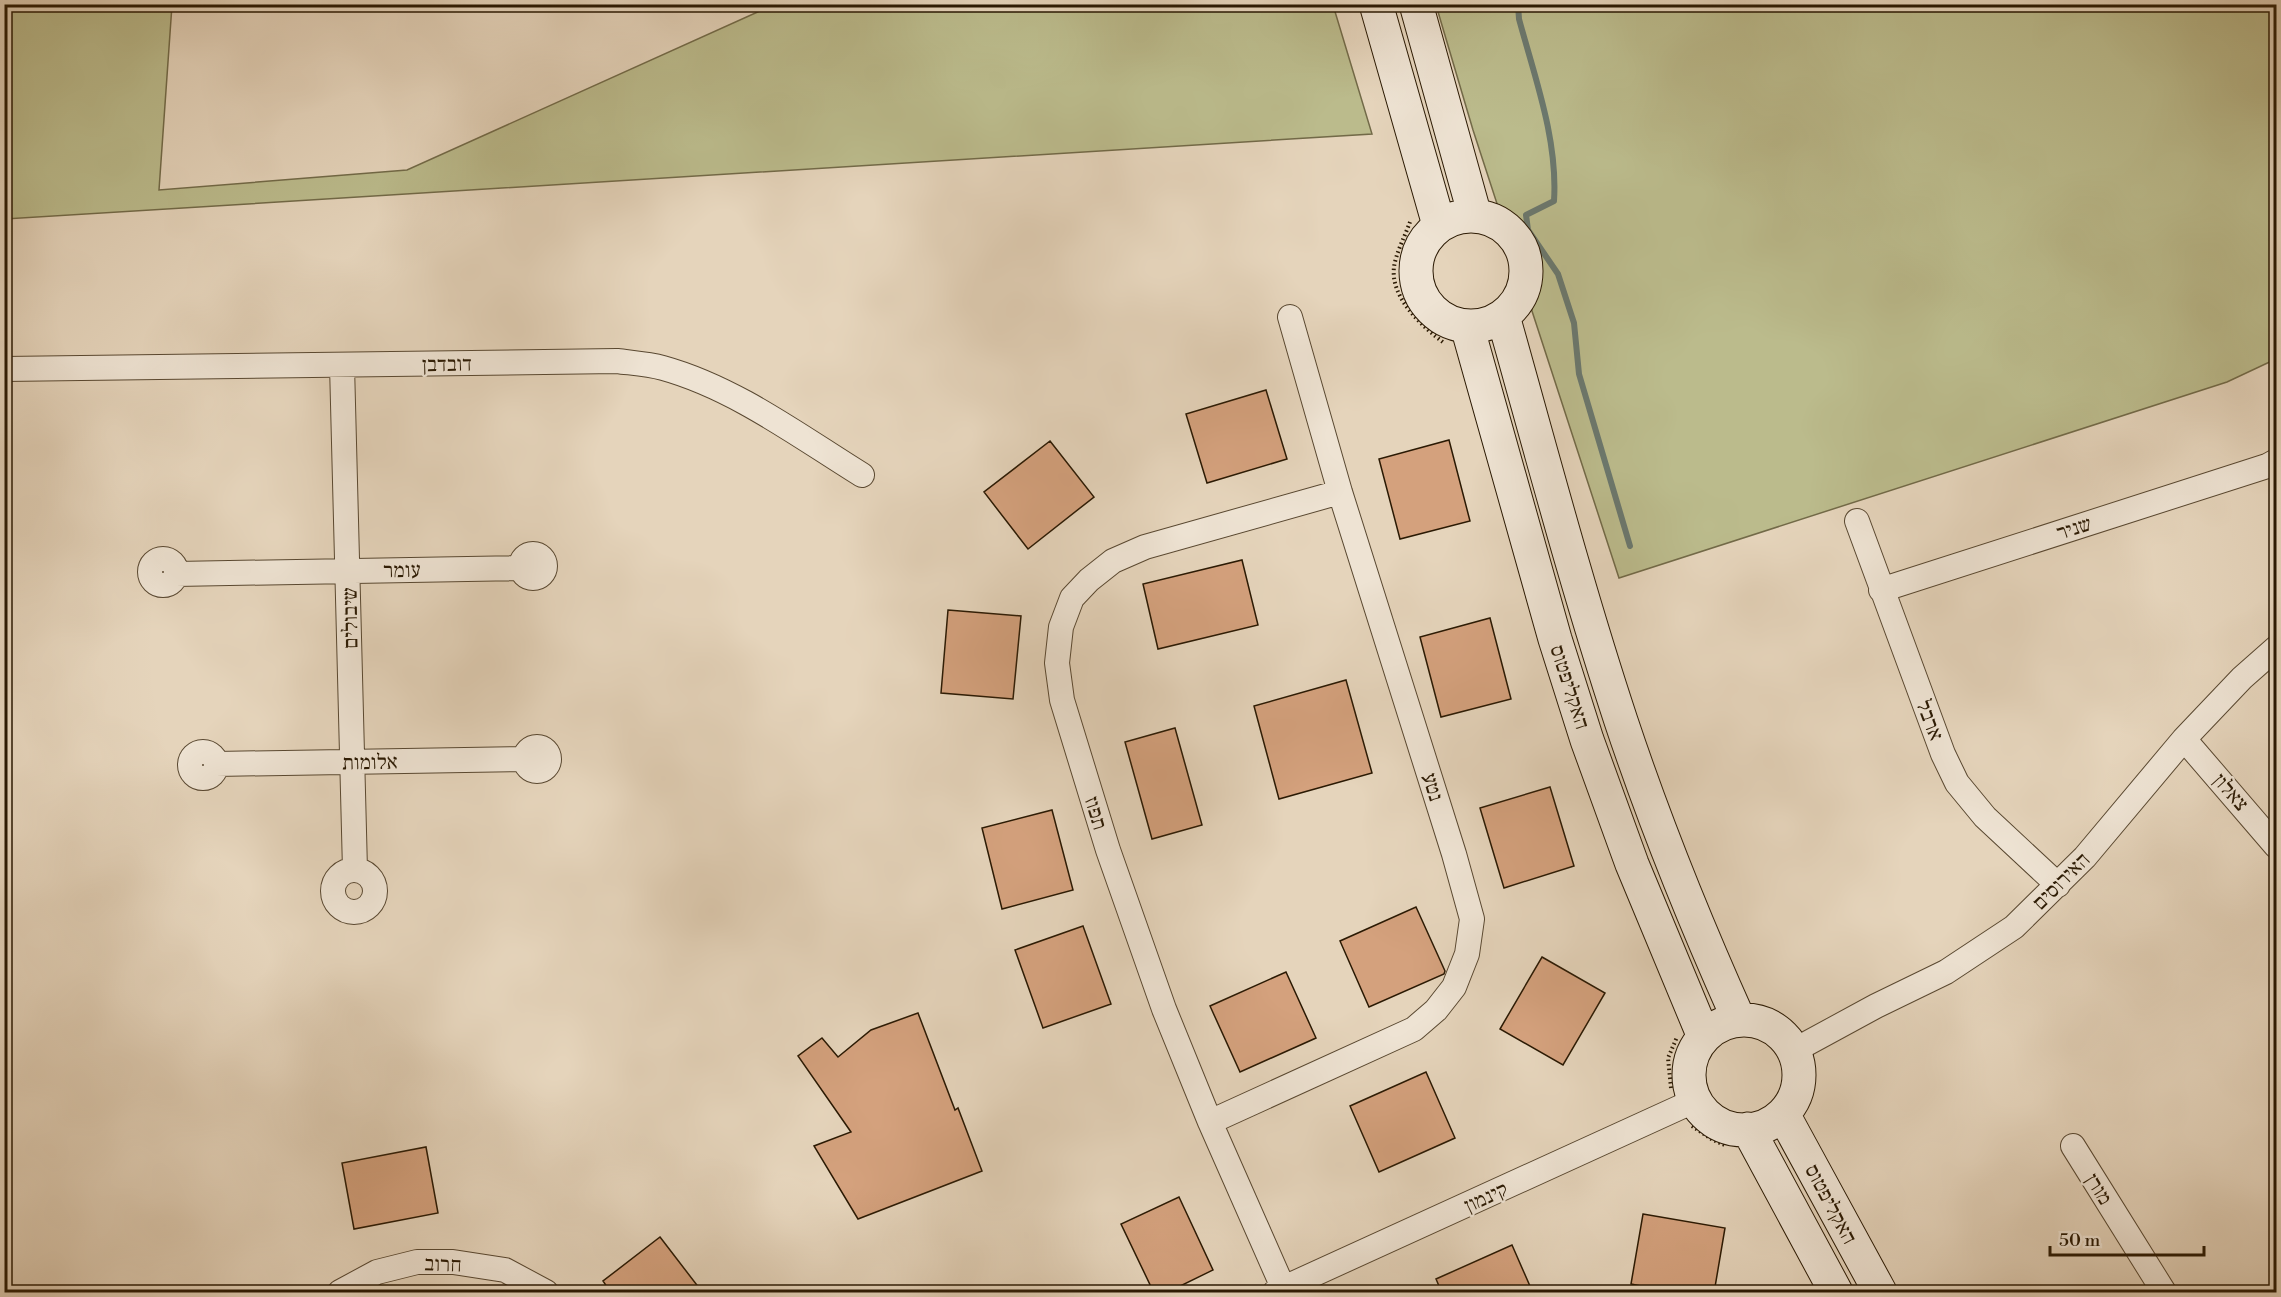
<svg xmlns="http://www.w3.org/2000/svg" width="2281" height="1297" font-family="'Libre Bodoni','Frank Ruhl Libre',serif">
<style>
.green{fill:#bbbb8c;stroke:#726a48;stroke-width:1.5}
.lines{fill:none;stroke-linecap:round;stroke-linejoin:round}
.stream{stroke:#6b786e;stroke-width:6}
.building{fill:#d4a17d;stroke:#2a1903;stroke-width:1.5}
.minor-casing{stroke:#594831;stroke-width:26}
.secondary-casing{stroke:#2a1903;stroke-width:35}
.path{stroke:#2a1903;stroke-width:4;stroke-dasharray:1.5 3;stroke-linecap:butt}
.minor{stroke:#eee3d3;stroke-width:24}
.secondary{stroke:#eee3d3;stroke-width:33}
.labels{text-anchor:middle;stroke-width:4.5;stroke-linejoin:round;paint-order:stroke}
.street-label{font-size:21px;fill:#2a1903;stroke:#eee3d3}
</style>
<rect width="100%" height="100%" fill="#e5d4bb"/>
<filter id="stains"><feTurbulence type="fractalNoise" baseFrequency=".00333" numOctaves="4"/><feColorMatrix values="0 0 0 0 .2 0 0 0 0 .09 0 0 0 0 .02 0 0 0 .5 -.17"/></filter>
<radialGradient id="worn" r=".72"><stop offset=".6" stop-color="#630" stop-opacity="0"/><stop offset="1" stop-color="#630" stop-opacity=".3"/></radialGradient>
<path class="green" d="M773 5H1333L1372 134 5 219V5H172L159 190 407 170Z
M1436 5H2276V359L2227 382 1619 578 1473 130Z"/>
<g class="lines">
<path class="stream" d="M1518 4 1519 19C1535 78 1558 140 1554 201L1526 215 1528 230 1558 274 1574 323 1579 374 1630 546"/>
</g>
<path class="building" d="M1266 390 1287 459 1207 483 1186 414Z
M1449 440 1470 521 1400 539 1379 459Z
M1050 441 1094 497 1028 549 984 492Z
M1242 560 1258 625 1158 649 1143 584Z
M948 610 1021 616 1013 699 941 693Z
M1490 618 1511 699 1441 717 1420 637Z
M1346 680 1372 773 1279 799 1254 706Z
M1175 728 1202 825 1152 839 1125 742Z
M1550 787 1574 866 1504 888 1480 808Z
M1052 810 1073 890 1002 909 982 828Z
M1416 907 1445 971 1444 974 1369 1007 1340 941Z
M1083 926 1111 1004 1043 1028 1015 950Z
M1542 957 1605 993 1563 1065 1500 1029Z
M1286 972 1316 1038 1240 1072 1210 1006Z
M918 1013 955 1110 958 1108 982 1171 858 1219 814 1146 851 1132 798 1056 822 1038 838 1057 871 1030Z
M1426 1072 1455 1138 1379 1172 1350 1106Z
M426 1147 438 1213 354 1229 342 1163Z
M1179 1197 1213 1270 1166 1293H1154L1121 1224Z
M1643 1214 1725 1228 1714 1293H1676L1631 1284Z
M660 1237 703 1293H611L603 1281Z
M1512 1245 1533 1293H1442L1436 1279Z"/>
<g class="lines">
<g class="minor-casing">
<path id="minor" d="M342 365 355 870
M4 369 617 361C632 363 648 364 663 368 735 388 799 436 862 475
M1857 521 1943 754 1957 783 1985 817 2058 885
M521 566a12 12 0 1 1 24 0a12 12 0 1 1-24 0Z
M150 572a13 13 0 1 1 26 0a13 13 0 1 1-26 0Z
M176 574 520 568
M1881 590 2267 466 2276 461
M2184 739 2276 846
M525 759a12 12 0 1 1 24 0a12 12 0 1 1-24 0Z
M190 765a13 13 0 1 1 26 0a13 13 0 1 1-26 0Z
M216 764 524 759
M333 891a21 21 0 1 1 42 0a21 21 0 1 1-42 0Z
M1795 1050 1876 1006 1946 972 2014 927 2085 857 2184 739 2242 678 2276 648
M1210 1122 1414 1029 1436 1010 1454 987 1467 954 1472 919 1454 854 1340 492 1290 317
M2073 1146 2164 1292
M340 1292 377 1272 417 1262H453L505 1270 546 1292
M1275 1292 1696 1100
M1285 1292 1210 1122 1164 1009 1108 850 1062 700 1057 663 1061 627 1072 598 1089 580 1113 561 1145 547 1340 492"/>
</g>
<g class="secondary-casing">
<path id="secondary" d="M1376 4 1439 225
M1416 4 1475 216
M1416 271a55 55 0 1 1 110 0a55 55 0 1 1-110 0Z
M1503 316C1541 451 1577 588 1621 721 1655 823 1695 922 1739 1020
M1467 326 1555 639 1587 740 1632 864 1704 1037
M1689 1075a55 55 0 1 1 110 0a55 55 0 1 1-110 0Z
M1783 1114 1880 1292
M1748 1129 1836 1292"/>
</g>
<path class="path" d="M1410 222C1405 236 1396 253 1394 267 1390 298 1423 327 1444 343
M1671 1088 1668 1058 1677 1037
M1692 1126 1713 1140 1727 1146"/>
<use href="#minor" class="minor"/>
<use href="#secondary" class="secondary"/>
</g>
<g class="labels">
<g class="street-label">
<text transform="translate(447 364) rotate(-1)" y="7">דובדבן</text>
<text transform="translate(2074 528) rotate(-18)" y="7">שניר</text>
<text transform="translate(402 570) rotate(-1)" y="7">עומר</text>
<text transform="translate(350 618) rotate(-91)" y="7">שיבולים</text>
<text transform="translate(1570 687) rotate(72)" y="7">האקליפטוס</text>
<text transform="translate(1930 720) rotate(69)" y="7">ארבל</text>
<text transform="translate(370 762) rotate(-1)" y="7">אלומות</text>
<text transform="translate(1433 787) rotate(73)" y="7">נטע</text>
<text transform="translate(2231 792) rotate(49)" y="7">צאלון</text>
<text transform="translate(1096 813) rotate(73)" y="7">תפוז</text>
<text transform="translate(2061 881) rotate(-45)" y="7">האירוסים</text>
<text transform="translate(2099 1189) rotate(58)" y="7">מורן</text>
<text transform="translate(1486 1197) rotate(-25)" y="7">קינמון</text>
<text transform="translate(1831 1204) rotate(62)" y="7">האקליפטוס</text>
<text transform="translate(443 1264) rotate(2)" y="7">חרוב</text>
</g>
</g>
<rect width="2281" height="1297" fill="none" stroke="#e5d4bb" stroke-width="24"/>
<rect x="6" y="6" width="2269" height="1285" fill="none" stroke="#2a1903" stroke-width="3"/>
<rect x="12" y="12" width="2257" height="1273" fill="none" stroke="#2a1903" stroke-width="1.5"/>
<path d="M2050 1246v9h154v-9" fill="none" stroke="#2a1903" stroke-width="3"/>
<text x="2059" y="1246" font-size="18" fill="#2a1903" stroke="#eee3d3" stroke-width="4.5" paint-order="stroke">50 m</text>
<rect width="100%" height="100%" filter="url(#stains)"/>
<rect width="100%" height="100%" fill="url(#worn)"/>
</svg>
